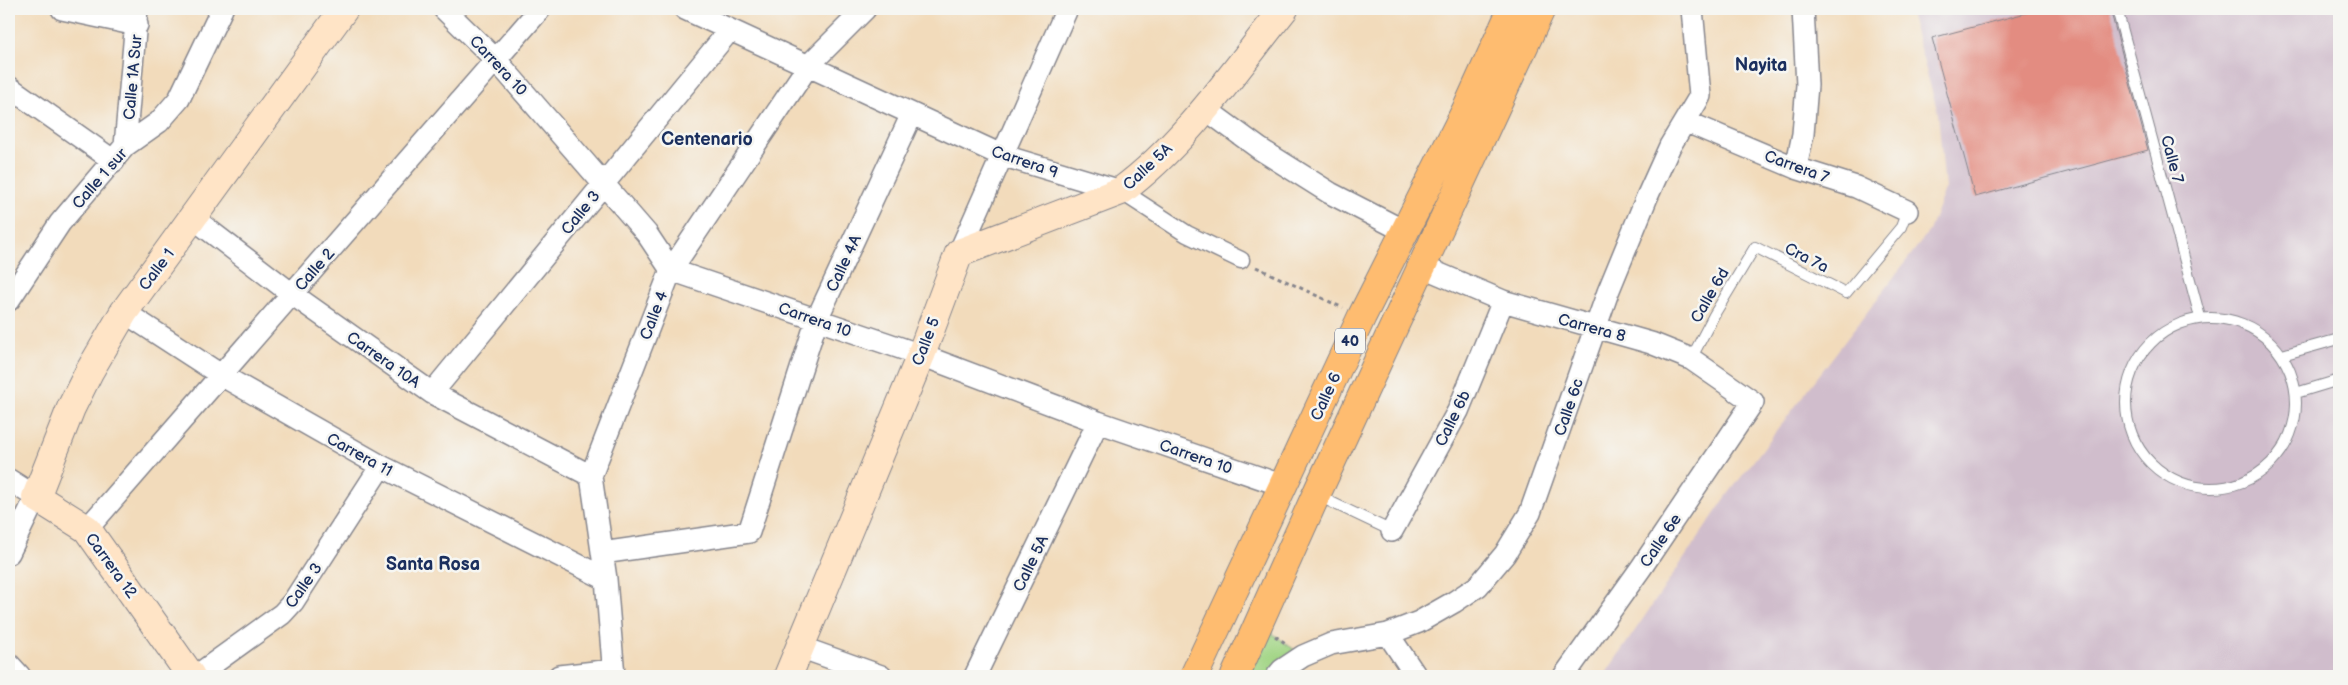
<svg xmlns="http://www.w3.org/2000/svg" width="2348" height="685" font-family="'Balsamiq Sans',sans-serif">
<style>
.industrial{fill:#d0bdcc}
.green{fill:#a2d585;stroke:#5e8272}
.building{fill:#e38c81}
.lines{fill:none;stroke-linecap:round;stroke-linejoin:round}
.service-casing{stroke:#86858c;stroke-width:12}
.pedestrian-casing{stroke:#86858c;stroke-width:19}
.minor-casing{stroke:#86858c;stroke-width:24}
.secondary-casing{stroke:#86858c;stroke-width:30}
.trunk-casing{stroke:#86858c;stroke-width:30}
.path{stroke:#86858c;stroke-width:3;stroke-dasharray:4 4;stroke-linecap:butt}
.service{stroke:#fff;stroke-width:10}
.pedestrian{stroke:#fff;stroke-width:16}
.minor{stroke:#fff;stroke-width:21}
.secondary{stroke:#ffe4c6;stroke-width:28}
.trunk{stroke:#febc70;stroke-width:28}
.labels{text-anchor:middle;stroke-width:5;stroke-linejoin:round;paint-order:stroke}
.shield{fill:#f6f6f2;stroke:#5d6b8a;stroke-width:1}
.shield-label{font-size:15px;font-weight:bold;fill:#1b2f5e}
.street-label{font-size:16px;fill:#1b2f5e;stroke:#f6f6f2}
.neighbourhood-label{font-size:18px;font-weight:bold;fill:#1b2f5e;stroke:#f6f6f2}
</style>
<rect width="100%" height="100%" fill="#f6f6f2"/>
<filter id="ink" filterUnits="userSpaceOnUse"><feTurbulence type="fractalNoise" baseFrequency=".02" numOctaves="2"/><feDisplacementMap in="SourceGraphic" scale="10" xChannelSelector="R" yChannelSelector="G"/><feConvolveMatrix kernelMatrix="1 2 1 2 8 2 1 2 1" color-interpolation-filters="sRGB"/></filter>
<filter id="wash" filterUnits="userSpaceOnUse"><feTurbulence type="fractalNoise" baseFrequency=".0096" numOctaves="4" result="noise"/><feDisplacementMap in="SourceGraphic" scale="20" xChannelSelector="R" yChannelSelector="G"/><feGaussianBlur stdDeviation="1.12" result="paint"/><feColorMatrix in="noise" values="0 0 0 0 0 0 0 0 0 0 0 0 0 0 0 0 0 1.4 0 .05"/><feComposite in="paint" operator="in"/></filter>
<g filter="url(#wash)">
<rect width="100%" height="100%" fill="#f2dbbb"/>
<path class="industrial" d="M1909 9H2339V676H1604L1726 497 1929 231 1945 189 1938 113Z"/>
<path class="green" d="M1269 622 1273 634 1303 656 1277 676H1236Z"/>
<g id="blocks">
<path class="building" d="M2041 9H2110L2148 150 1975 197 1932 38Z"/>
</g>
</g>
<g filter="url(#ink)">
<use href="#blocks" fill-opacity="0" stroke="#86858c" stroke-width="1"/>
<g class="lines">
<g class="service-casing">
<path id="service" d="M2117 9 2200 317
M2126 403a85 85 0 1 1 170 0a85 85 0 1 1-170 0Z
M2282 355 2339 339
M1691 359 1714 315 1755 247 1846 293 1901 227 1907 211
M2296 393 2339 380
M1316 495 1392 531"/>
</g>
<g class="pedestrian-casing">
<path id="pedestrian" d="M1121 191 1187 234 1241 260"/>
</g>
<g class="minor-casing">
<path id="minor" d="M62 9 137 25
M444 9 496 60 647 234 671 270 921 355 1098 422 1284 486
M685 9 1001 155 1121 191
M9 87 114 161
M1204 108 1260 149 1330 193 1404 231
M1687 122 1796 168 1856 187 1907 211
M125 146 137 9
M1796 168 1803 134 1807 85 1803 9
M193 218 292 294 432 393 591 476
M959 253 1067 9
M1423 267 1503 301 1651 343 1691 359 1753 402 1641 568 1564 676
M9 300 60 223 125 146 159 122 179 99 222 9
M124 312 221 375 381 466 606 579
M432 393 729 31
M9 480 36 497 9 553
M87 529 540 9
M1392 531 1458 411 1503 301
M602 553 749 532 817 319 912 114
M1388 634 1416 676
M800 647 881 676
M9 664 20 676
M196 676 282 614 293 602 381 466
M559 676 613 670
M614 676 606 579 591 476 671 270 808 66 865 9
M975 676 1098 422
M1277 676 1282 670 1303 656 1331 644 1388 634 1419 622 1454 602 1478 586 1505 554 1530 513 1608 292 1647 197 1670 146 1700 96 1692 9"/>
</g>
<g class="secondary-casing">
<path id="secondary" d="M191 676 87 529 36 497 71 408 89 372 124 312 344 9
M788 676 921 355 959 253 1121 191C1185 144 1235 70 1284 9"/>
</g>
<g class="trunk-casing">
<path id="trunk" d="M1194 676 1362 316 1468 106 1512 9
M1235 676 1316 495 1541 9"/>
</g>
<path class="path" d="M1256 267 1343 308
M1275 636 1287 644"/>
<use href="#service" class="service"/>
<use href="#pedestrian" class="pedestrian"/>
<use href="#minor" class="minor"/>
<use href="#secondary" class="secondary"/>
<use href="#trunk" class="trunk"/>
</g>
</g>
<g class="labels">
<rect class="shield" x="1335" y="328.5" width="30" height="25" rx="4"/>
<g class="shield-label">
<text x="1350" y="346">40</text>
</g>
<g class="street-label">
<text transform="translate(499 65) rotate(47)" y="6">Carrera 10</text>
<text transform="translate(132 77) rotate(-85)" y="6">Calle 1A Sur</text>
<text transform="translate(2173 159) rotate(75)" y="6">Calle 7</text>
<text transform="translate(1025 161) rotate(19)" y="6">Carrera 9</text>
<text transform="translate(1147 166) rotate(-43)" y="6">Calle 5A</text>
<text transform="translate(1797 166) rotate(20)" y="6">Carrera 7</text>
<text transform="translate(99 178) rotate(-49)" y="6">Calle 1 sur</text>
<text transform="translate(580 212) rotate(-51)" y="6">Calle 3</text>
<text transform="translate(1807 257) rotate(27)" y="6">Cra 7a</text>
<text transform="translate(843 263) rotate(-65)" y="6">Calle 4A</text>
<text transform="translate(156 269) rotate(-53)" y="6">Calle 1</text>
<text transform="translate(314 269) rotate(-49)" y="6">Calle 2</text>
<text transform="translate(1709 295) rotate(-60)" y="6">Calle 6d</text>
<text transform="translate(653 315) rotate(-69)" y="6">Calle 4</text>
<text transform="translate(815 319) rotate(19)" y="6">Carrera 10</text>
<text transform="translate(1592 327) rotate(15)" y="6">Carrera 8</text>
<text transform="translate(925 341) rotate(-69)" y="6">Calle 5</text>
<text transform="translate(384 359) rotate(35)" y="6">Carrera 10A</text>
<text transform="translate(1325 396) rotate(-65)" y="6">Calle 6</text>
<text transform="translate(1568 407) rotate(-71)" y="6">Calle 6c</text>
<text transform="translate(1452 418) rotate(-64)" y="6">Calle 6b</text>
<text transform="translate(360 454) rotate(29)" y="6">Carrera 11</text>
<text transform="translate(1196 456) rotate(19)" y="6">Carrera 10</text>
<text transform="translate(1660 540) rotate(-56)" y="6">Calle 6e</text>
<text transform="translate(1030 563) rotate(-64)" y="6">Calle 5A</text>
<text transform="translate(112 565) rotate(54)" y="6">Carrera 12</text>
<text transform="translate(303 585) rotate(-55)" y="6">Calle 3</text>
</g>
<g class="neighbourhood-label">
<text x="1761" y="71">Nayita</text>
<text x="707" y="145">Centenario</text>
<text x="433" y="570">Santa Rosa</text>
</g>
</g>
<rect width="2348" height="685" fill="none" stroke="#f6f6f2" stroke-width="30"/>
</svg>
